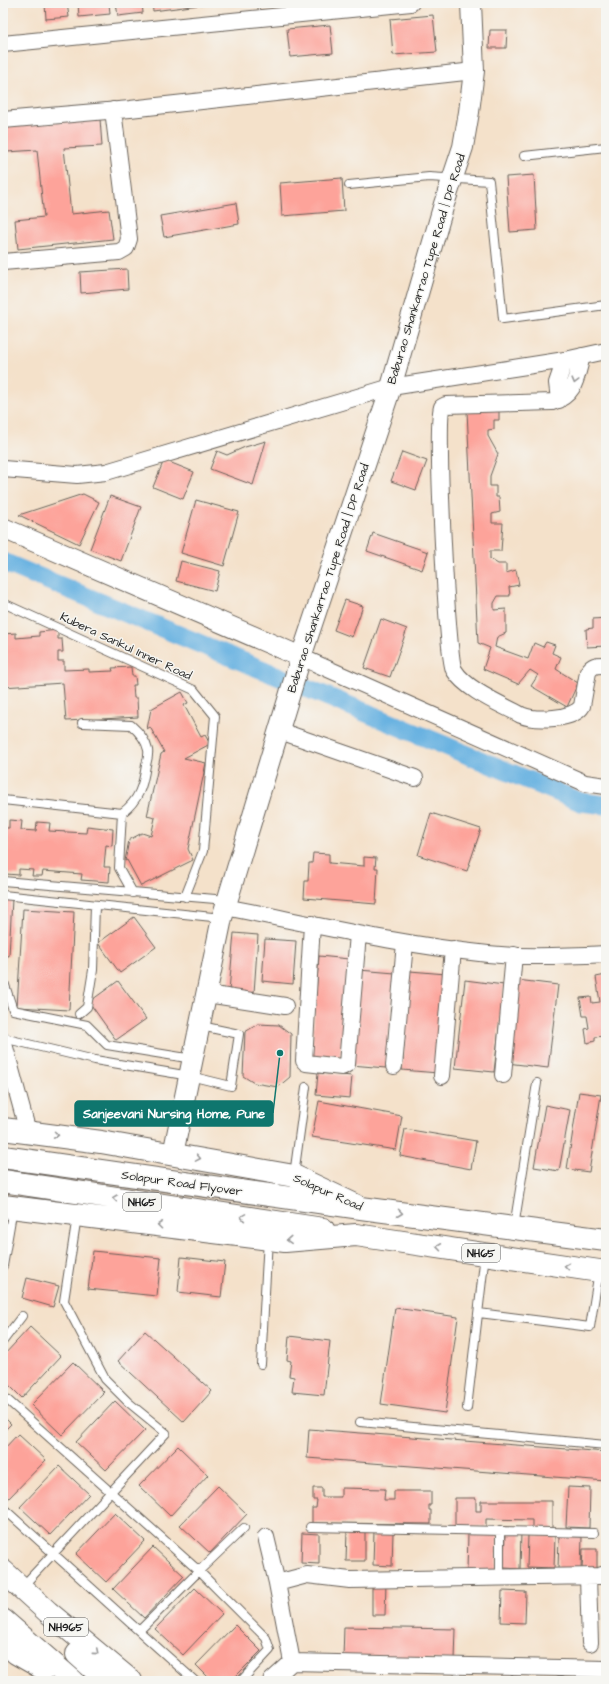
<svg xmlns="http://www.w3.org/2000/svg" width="609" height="1684" font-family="'Architects Daughter',sans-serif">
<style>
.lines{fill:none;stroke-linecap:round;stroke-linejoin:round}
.canal{stroke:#69b2e1;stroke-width:19}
.building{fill:#fda39a}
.service-casing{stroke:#686159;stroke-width:10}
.minor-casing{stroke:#686159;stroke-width:18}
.tertiary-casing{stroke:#686159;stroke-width:22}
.primary-casing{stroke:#686159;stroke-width:24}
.trunk-casing{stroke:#686159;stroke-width:24}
.service{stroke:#fff;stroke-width:8}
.minor{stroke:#fff;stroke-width:16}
.tertiary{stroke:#fff;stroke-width:20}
.primary{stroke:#fff;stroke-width:22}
.trunk{stroke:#fff;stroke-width:22}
.oneway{stroke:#999}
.labels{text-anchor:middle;stroke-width:3;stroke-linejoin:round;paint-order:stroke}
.shield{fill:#f6f6f2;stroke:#5d5d5c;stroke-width:1}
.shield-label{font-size:11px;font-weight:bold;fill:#1c1c1c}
.street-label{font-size:12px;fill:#1c1c1c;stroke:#f6f6f2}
.leader{fill:none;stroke:#0f766e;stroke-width:1.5}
.callout-dot{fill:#0f766e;stroke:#f6f6f2;stroke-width:1.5}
.callout{fill:#0f766e;stroke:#0f766e;stroke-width:1.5}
.callout-label{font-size:13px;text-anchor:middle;font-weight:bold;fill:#fff}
</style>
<rect width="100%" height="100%" fill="#f6f6f2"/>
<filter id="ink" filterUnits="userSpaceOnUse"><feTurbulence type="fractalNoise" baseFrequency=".025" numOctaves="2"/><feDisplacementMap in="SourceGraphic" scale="8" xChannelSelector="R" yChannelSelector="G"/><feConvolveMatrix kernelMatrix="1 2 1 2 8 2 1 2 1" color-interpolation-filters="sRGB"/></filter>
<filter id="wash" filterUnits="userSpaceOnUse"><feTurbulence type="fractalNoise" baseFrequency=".012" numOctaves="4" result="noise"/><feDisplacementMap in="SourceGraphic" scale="16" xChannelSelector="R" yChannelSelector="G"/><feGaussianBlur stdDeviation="0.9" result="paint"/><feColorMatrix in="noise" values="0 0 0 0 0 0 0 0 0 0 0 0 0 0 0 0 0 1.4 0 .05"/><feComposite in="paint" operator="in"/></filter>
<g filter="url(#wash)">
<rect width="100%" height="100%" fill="#f4e1ca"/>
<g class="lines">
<path class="canal" d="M3 562 581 802 606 805"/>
</g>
<g id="blocks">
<path class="building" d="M45 3H67L69 17 46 19Z
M78 3H109L110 14 79 17Z
M116 3H142L143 13 118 16Z
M152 3H207V4L153 11Z
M433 15 437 52 393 55 390 19Z
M330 25 333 53 290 57 287 29Z
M490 30H507L506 48H489Z
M100 119 102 146 64 148 71 214 109 210 113 239 18 249 15 220 44 217 37 150 7 152 5 126Z
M534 175 537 230 510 232 506 177Z
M342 178 344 211 282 216 280 183Z
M236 203 239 224 164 237 160 216Z
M127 269 128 289 81 293 80 272Z
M499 408V420H494V429L488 430V436L498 454 490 476V486H496V497H499L500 512 492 514V523H503L501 551H490V559L498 564H506V573L516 570 519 585 509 587 510 596H498L494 603V610L506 609V633L497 637 495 647 528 659 534 643 543 647 546 642 555 645 552 653 561 657 556 669 578 683 567 707 531 686 538 675 530 670 518 684 483 669 490 648 478 643 467 411Z
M266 441 253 485 210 469 217 451 227 455 245 447Z
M402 452 427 461 416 490 391 481Z
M164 460 194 472 183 499 153 487Z
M83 494 99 502 79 544 19 515Z
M110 496 141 507 121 561 90 549Z
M196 500 239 512 224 566 181 553Z
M373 533 428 552 422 570 367 551Z
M181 561 220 571 215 591 176 581Z
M345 600 363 606 352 637 334 630Z
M606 618V646L587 647 586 629 593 628V619Z
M381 619 407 629 390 677 364 668Z
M58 630V639H62L63 652H58V661H64V670L89 669V672L113 671 112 668 131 667 132 676H135L136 685H133L134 698H137L138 717 66 721 63 683 3 687V634L16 633V638L39 636V632Z
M182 692 188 703 184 705 201 737 205 735 210 744 184 758 206 763 188 849 193 860 141 886 127 860 125 861 129 840 142 833 151 836 155 818 147 816 161 754 164 752 150 727 147 729 151 709Z
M431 813 481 829 467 871 418 855Z
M9 820 22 821 21 830 36 831 37 822 50 823 49 831 86 833 87 826 113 829 112 846 106 845 104 867H110L109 882 81 880 82 874 43 871 42 876H32L33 870 19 869V875L6 874 7 869H3V828H9Z
M313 853 329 854V863L364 866V857L376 858 375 868H378L376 904 304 898 305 881H308L309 863H312Z
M3 898 12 899 9 956 3 955Z
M23 909 74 912 69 1010 17 1007Z
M134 917 156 947 120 973 98 943Z
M234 933 258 935 254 993 229 991Z
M265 939 296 941 293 984 262 981Z
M319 956 349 959 340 1059 311 1056Z
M359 970 395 973 386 1068 351 1065Z
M410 971 446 974 438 1073 402 1070Z
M606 975V1051H605L603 1036 595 1037V1041L587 1043 585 1029 589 1028 587 1016H583L580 998 591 997 592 1003 600 1002 596 977Z
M465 980 504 985 494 1072 455 1068Z
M517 980 558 985 548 1068 507 1063Z
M118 981 146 1019 116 1040 89 1002Z
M258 1024 279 1025 291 1034 290 1077 278 1087 254 1083 243 1076 245 1032Z
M318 1073 352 1076 350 1098 316 1095Z
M579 1092 601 1095 589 1172 567 1169Z
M319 1101 402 1116 396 1150 312 1137Z
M545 1105 570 1110 559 1171 534 1167Z
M605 1110H606V1125H603Z
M405 1129 476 1141 471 1169 400 1156Z
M93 1251 161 1258 157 1296 88 1289Z
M181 1257 225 1262 221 1297 178 1292Z
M27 1278 59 1286 53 1307 22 1298Z
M395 1308 458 1317 445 1413 381 1404Z
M30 1327 61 1356 22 1398 3 1379V1356Z
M145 1331 212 1391 184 1422 118 1361Z
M289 1336 330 1341 324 1395 292 1392 294 1377 289 1376 291 1361 287 1360Z
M73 1362 104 1392 62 1435 31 1405Z
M115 1401 145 1430 106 1470 76 1442Z
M3 1416 11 1424 3 1432Z
M309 1429 606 1452V1481L307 1458Z
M18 1434 46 1460 8 1499 3 1495V1450Z
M178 1446 208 1475 170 1516 139 1486Z
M59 1466 89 1494 50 1535 20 1507Z
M218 1486 247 1514 210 1553 180 1525Z
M568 1487 590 1488 589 1528 566 1527Z
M313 1488H322V1497H341V1488L385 1489 384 1500H394V1491H431V1505H429V1510H431V1524L312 1523V1508H316L317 1500H313Z
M455 1498H476V1511H481V1501H552V1529H532V1520L486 1519V1527L455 1526Z
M115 1513 145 1541 106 1582 76 1554Z
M347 1531H365V1561H346Z
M374 1531 393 1532 392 1566 373 1565Z
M505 1532H521L520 1569 504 1568Z
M302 1533 319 1534V1564L301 1563Z
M468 1534H498L496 1572 467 1571Z
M528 1535 555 1536 554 1568 527 1567Z
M559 1536 582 1537 581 1570 558 1569Z
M153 1547 184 1576 144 1618 113 1589Z
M583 1549H597V1570L582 1569Z
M372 1582H386L385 1615H372Z
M195 1588 222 1614 183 1655 155 1629Z
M502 1591 526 1592 525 1623 501 1622Z
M235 1625 261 1651 231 1681H212L196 1665Z
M344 1627 456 1629 455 1660 343 1658Z
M587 1678 606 1679V1681H587Z"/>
</g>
</g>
<g filter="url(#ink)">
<use href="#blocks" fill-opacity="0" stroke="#686159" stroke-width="1"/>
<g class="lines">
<g class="service-casing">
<path id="service" d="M524 156 606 147
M349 185 429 177 489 181 503 319 606 305
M3 603 194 690 215 716 203 851 185 897
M82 723 131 725C139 732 146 740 148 750 149 755 147 761 146 765 143 786 139 800 122 813
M3 800 122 813 119 868 133 893
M3 881 227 900
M3 895 222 918
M3 979 13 1010 87 1025 107 1045 193 1059
M79 1014 87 1007 93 970 95 905
M3 1038 95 1060 190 1076 231 1086 239 1034 201 1026
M294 1175 306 1087
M514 1227 537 1083
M3 1266 13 1208
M479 1313 590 1327 599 1271
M3 1341 22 1316
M261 1364 268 1239
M3 1396 199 1571 266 1638 270 1650 241 1681
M467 1408 485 1254
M360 1422 606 1445
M3 1508 139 1631 199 1571 244 1528
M310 1527 594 1533
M500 1530V1578
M22 1587 166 1433 128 1402 105 1379 64 1301 77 1216
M139 1631 195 1681"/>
</g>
<g class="minor-casing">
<path id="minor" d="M3 44 411 3
M3 120 130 109 474 71
M3 262 119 252 126 248 129 239 113 110
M582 356C576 377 576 395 552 402L446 405 442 407C435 421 447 657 454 670 466 690 501 704 521 715 535 721 574 720 582 706L588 672C593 664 598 665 606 665
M559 400 557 383 565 360
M3 469 77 475 106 472 391 387 565 360 606 351
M301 657 585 783 606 786
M280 731 415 778
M225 907C312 924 400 945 488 954 525 958 569 956 606 954
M312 924 304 1061 306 1063 342 1067 347 1064 358 934
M207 994 285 1006
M3 1040 28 1132
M394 1066 405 943
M503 1075 514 955
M442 1076 453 949
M266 1537 277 1583
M606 1574 599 1576 350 1580 307 1575 277 1583 292 1662 606 1669
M588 1576 590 1643
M271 1681 292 1662"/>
</g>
<g class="tertiary-casing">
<path id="tertiary" d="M3 528 301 657
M173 1154 222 918 301 657 391 387 444 204 463 147 469 112 474 71 471 3"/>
</g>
<g class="primary-casing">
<path id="primary" d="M3 1129 101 1142 294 1176 355 1205"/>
</g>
<g class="trunk-casing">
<path id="trunk" d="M3 1157 361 1208 606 1240
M3 1181 323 1229
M3 1206 285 1241 356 1235 606 1272
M3 1571 48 1612 131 1681
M3 1620 73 1681
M3 1641 16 1653 44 1669
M77 1654 107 1681"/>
</g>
<use href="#service" class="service"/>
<use href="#minor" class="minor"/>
<use href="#tertiary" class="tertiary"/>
<use href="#primary" class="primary"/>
<use href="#trunk" class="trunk"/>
</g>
<defs><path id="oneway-chevron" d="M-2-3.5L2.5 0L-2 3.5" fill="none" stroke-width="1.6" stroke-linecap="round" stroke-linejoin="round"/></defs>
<g class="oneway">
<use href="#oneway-chevron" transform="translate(575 381) rotate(105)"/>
<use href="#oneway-chevron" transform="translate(56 1135) rotate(8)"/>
<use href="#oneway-chevron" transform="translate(198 1158) rotate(10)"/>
<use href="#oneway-chevron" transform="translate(115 1198) rotate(-172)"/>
<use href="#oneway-chevron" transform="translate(400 1213) rotate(7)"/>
<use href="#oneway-chevron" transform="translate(243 1217) rotate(-171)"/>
<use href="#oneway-chevron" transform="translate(160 1225) rotate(-173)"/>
<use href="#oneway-chevron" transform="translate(289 1240) rotate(177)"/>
<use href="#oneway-chevron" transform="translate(439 1247) rotate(-172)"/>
<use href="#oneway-chevron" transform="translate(567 1266) rotate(-171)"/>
<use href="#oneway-chevron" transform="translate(96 1652) rotate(40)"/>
</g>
</g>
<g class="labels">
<g class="shield">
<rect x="123" y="1193" width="38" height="18" rx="3"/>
<rect x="462" y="1244" width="38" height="18" rx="3"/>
<rect x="44" y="1618" width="44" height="18" rx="3"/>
</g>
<g class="shield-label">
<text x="142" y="1206">NH65</text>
<text x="481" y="1257">NH65</text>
<text x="66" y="1631">NH965</text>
</g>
<g class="street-label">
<text transform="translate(426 269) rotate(-73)" y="4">Baburao Shankarrao Tupe Road | DP Road</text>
<text transform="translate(328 578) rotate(-72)" y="4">Baburao Shankarrao Tupe Road | DP Road</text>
<text transform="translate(126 646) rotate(25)" y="4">Kubera Sankul Inner Road</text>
<text transform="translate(182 1183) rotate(8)" y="4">Solapur Road Flyover</text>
<text transform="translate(328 1192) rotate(24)" y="4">Solapur Road</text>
</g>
</g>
<path class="leader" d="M280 1053L273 1113"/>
<circle class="callout-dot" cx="280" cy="1053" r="4"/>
<rect class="callout" x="75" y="1101" width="198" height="25" rx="4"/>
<g class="callout-label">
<text x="174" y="1118">Sanjeevani Nursing Home, Pune</text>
</g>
<rect width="609" height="1684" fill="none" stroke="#f6f6f2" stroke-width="16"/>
</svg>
